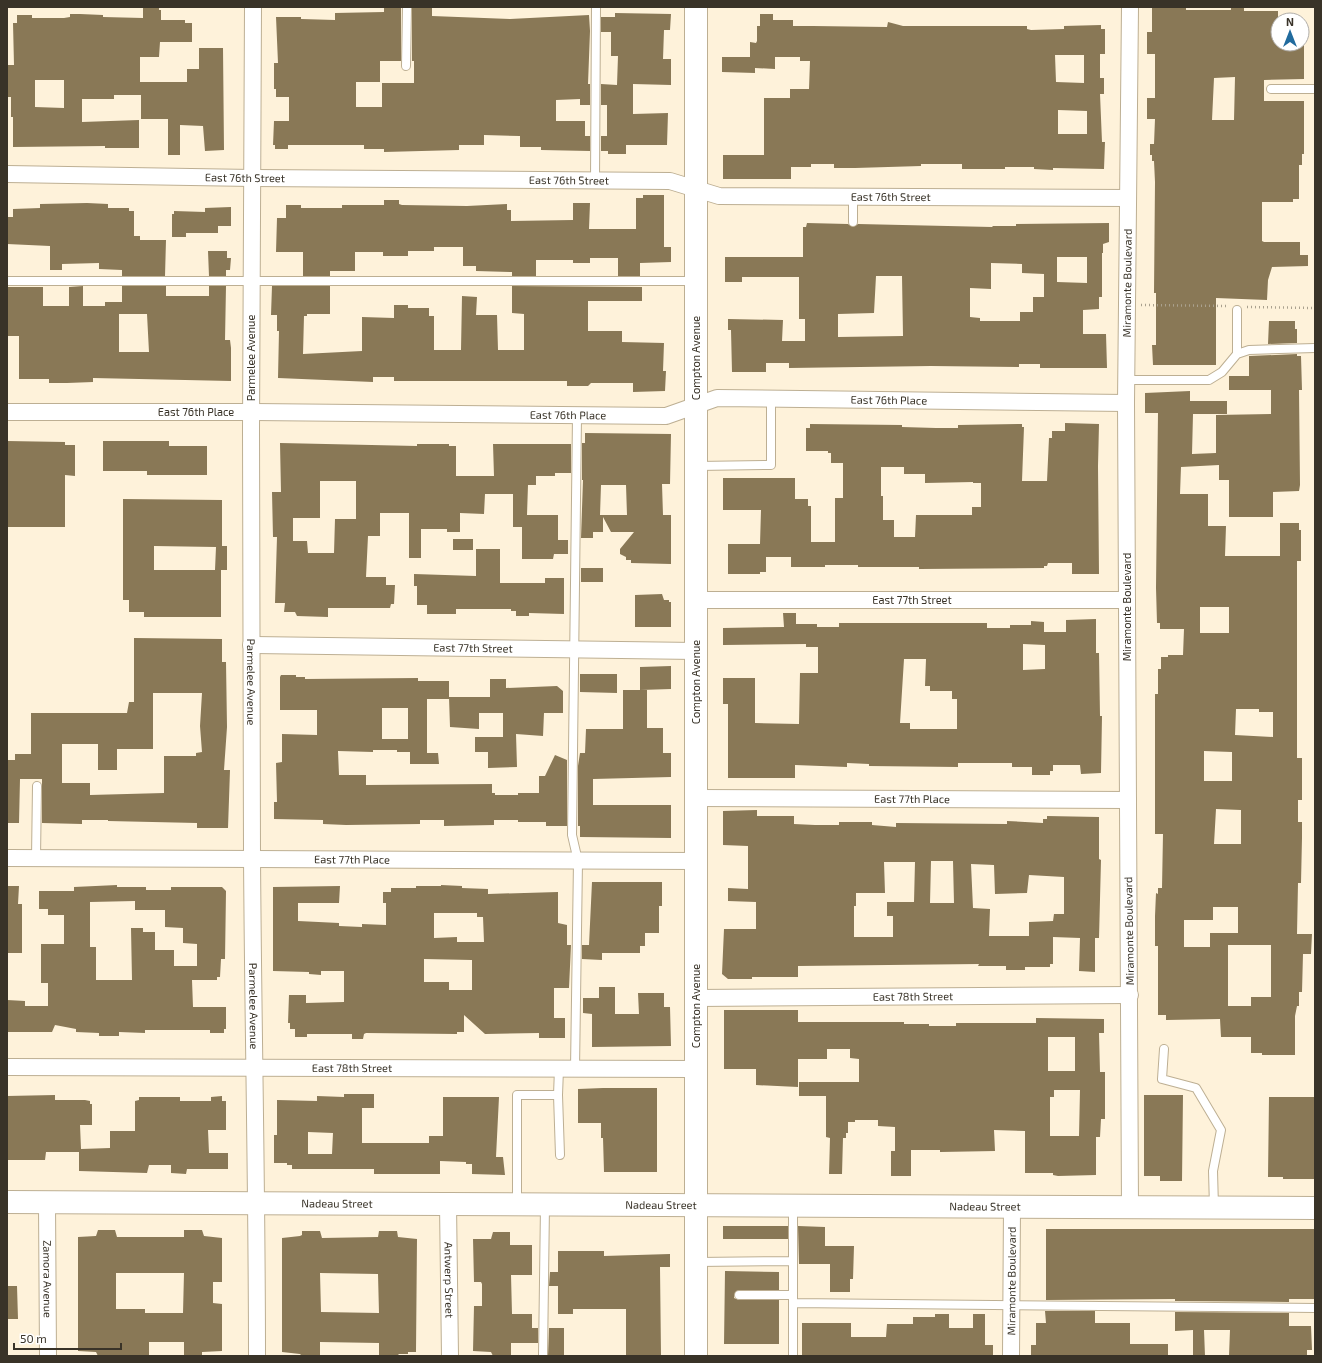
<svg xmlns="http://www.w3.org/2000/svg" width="1322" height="1363" font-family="'Exo 2',sans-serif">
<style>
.building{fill:#897856;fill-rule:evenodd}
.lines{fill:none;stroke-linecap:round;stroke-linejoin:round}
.lane-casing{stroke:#bdaf93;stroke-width:10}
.street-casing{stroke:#bdaf93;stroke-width:18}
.secondary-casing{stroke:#bdaf93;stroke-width:24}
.path{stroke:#aaa18e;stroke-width:2.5;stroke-dasharray:1 3;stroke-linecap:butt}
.lane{stroke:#fff;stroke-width:8}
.street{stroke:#fff;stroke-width:16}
.secondary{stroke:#fff;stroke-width:22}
.labels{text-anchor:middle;stroke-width:4;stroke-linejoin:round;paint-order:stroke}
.street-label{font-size:11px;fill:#393328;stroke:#fff}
</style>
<rect width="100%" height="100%" fill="#fef2da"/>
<path class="building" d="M143 7H159V10H161V20H185V23H192V42H160L159 57H140V82H187V69H199V48H223L224 150 205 151 203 126 180 125V155H168V119H141V95H114V99H82V122L139 120V148H105V146L13 147V117H11V97H7V65H14L13 23H17V15H32V18H64L70 17V14H80L103 15V17L143 18ZM35 80H64V108L35 107Z
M1152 7 1186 8V10H1231V7H1244V11H1278V44H1304V79L1264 80V101H1304V154H1302V165H1299V199H1293V202H1262V241L1264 242H1300V255H1308V266L1272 267 1268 280 1267 300 1216 298V365H1153L1152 345H1156V293H1154L1155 182 1154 161H1152V155H1150V144H1154L1155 119H1147V98H1155V54H1147V32H1152ZM1235 77 1234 120H1212L1214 78Z
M384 8H401V61H380V82H356V107H382V83H414V61H412V8H432V16L510 19 589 15 590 31 588 84H590V105H580V99L556 100V121H585V136H590V151L541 150V147H520V136L484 135V145H459V150L384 152V149H364V145H288V149H275V145H273L274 121H289V97H276V89H274V63H278L276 17H301V19L335 20V13L384 12Z
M615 13 671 14 670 30H664L663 59H671V85L633 84V114L668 113 667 145H626V154H608V151H601V136H607V105H601V84L617 85 618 56H611V32H601V17H615Z
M760 14H773V20H793V26H813L887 27 888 22 903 26H1027V29L1031 30 1064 29V26L1101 25V29H1105V54H1100V78H1104V94H1100L1102 142H1105L1104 169 1053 168V170L1034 169V167H1005V169H962V164H921V166L855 168H834V164H811V167H791V179H723V155H764V98H790V89H809L810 61H800V57H775V69L755 68V73L722 72V57H750V42L756 43 757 41V26H760ZM1055 55H1084V83L1056 82ZM1058 110 1087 111V134H1058Z
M643 195H664V247H671V262L640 263V276H618V258H590V263H573V260H536V276H512V272L476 271V266H463V247H434V251H408V256H383V252H355V271H330V276H303V252H276L277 218H286V205H301V208H342V205H384V200H399V204L402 205 467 206 507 204V210H511V221L573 220V203H590L589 229H636V198H643Z
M87 203 108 204V208H129V211H134V236H140V240H166L165 276H122V270L99 269V263L62 264V270H50V246L7 244V217H13V209L40 208V204Z
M231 207V226H218V233H186V237H172V214H174V211L205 212V208Z
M807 223 848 224 853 227 858 224 992 227 993 226H1016V224L1109 223V242L1103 244V253H1102V297H1099V309L1083 310V334H1106L1107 368H1040V364H1019V367L931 366 789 368V363H766V372H732L731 330H728V319L783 320 782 341H805V319H799V277H742V282H725V257H803V227H806ZM1057 257H1087V283L1057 282ZM991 263 1022 264V273L1044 274V297H1033V312H1020V321H980V318L970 317V288L991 289ZM876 276H902L903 336 838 337V314L874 313Z
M208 251H227V258H231L230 270H226V276H209Z
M83 286V306H105V302H122V286H166V296H209V286H226L225 340H230L231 348V381L93 378V382L67 383H49V379H19V336H7V287H43V306H69V287ZM119 314H147L149 352H119Z
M272 286H330V314H307V316H304L303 354 362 351V317L394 318V305H408V308H429V316H434V350H461L462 296 477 297 476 315H497L498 350H524V314L512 313V286L642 287V301H588V331H622V342L664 343 663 371H666L665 391 633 392V383H591L588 386H567V381H394V377H373V382L278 378 279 331H277V315H271Z
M1269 321H1295V329H1297V343L1268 344Z
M1297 354V356H1301L1302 390H1299L1300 485 1299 491 1273 492V517H1229V480H1219V465L1181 467 1180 494H1208V526H1226L1225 556H1280V523H1299V530H1301V561H1297V758H1302V800H1298V822H1302V838L1301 883H1298L1297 934H1312L1311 954H1303L1302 992H1299V1006H1297L1295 1016V1055H1262V1053H1251V1037H1221L1220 1019 1166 1020V1015H1158V946H1155V916L1156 893 1158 894V888H1162L1163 834H1155V694H1158V669H1161V657H1168V655H1183L1184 629H1160V623H1157L1156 588 1158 413H1145V393L1190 391V401H1227V414H1193L1192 454 1216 453V415L1271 414V390H1229V376H1249V356ZM1200 607H1229V633H1200ZM1236 709H1259V712H1273V737L1235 735ZM1204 751 1232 752V781H1204ZM1216 809 1241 810V844H1214ZM1213 907H1238V933H1210V947H1184V920H1213ZM1228 945H1271V997H1251V1006H1228Z
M1065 423 1099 424 1098 466 1099 574H1072V563H1048L1047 566H1044V568L919 569V567H858V565H825V567H791V557H766V572H760V574H728V544H760L761 510H723V478H795V499H808V506H811V542H835V498H843V463H831V453H828V451H806V428H810V424L902 425V427L936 428H958V425L1022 424V427H1024L1022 481H1047L1049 438H1052V431H1065ZM881 467H904V474H925V483L973 482V483H981V507H972V515H916L915 537H894V520H883V496H881Z
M585 433 671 434 670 484H662L663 515H671V564L631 563V560H626V557L620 554V549L634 532H611L603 517V532H593V538H581L583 480H582V443H585ZM601 485H626L627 515H600Z
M7 441 65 442V445H75V476L65 475V527H7Z
M103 441H169V446H207V475H147V471H103Z
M280 443 417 446V444H449V446H456V476H494L493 444H571V473H555V476H536V485H528L527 515H558V540H568V554H554L553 559H522V527H513V494H485L484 514 460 513V532H447V529H421V558H409V513H380V536H368L366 577H386V585H395L394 604H391L390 608H328V617L297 616 295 612H284L285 603H275L277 537H273L272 492H281ZM320 481H356V519H335L334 553H308L307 541H293V518H320Z
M123 499 222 500V546H227V570H221V617H144V612H129V600H123ZM154 546 216 547 215 570H154Z
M453 539H473V550H453Z
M476 549H500V583H545V578H564V614L529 613V616H516V611H511V609H456V614H427V605H417V586H414V574L476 576Z
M581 568H603V582H581Z
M662 594 664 600H669V602H671V627H635V595Z
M783 613H796V624H817V627H839V623H987V628H1010V625H1031V621L1044 622V632H1066V620L1096 619V653H1099L1100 716H1102L1101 773 1081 774 1080 765H1053V771H1050V775H1032V767H1012V763H958V767L869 766V764L847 763V767L795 765V778H728V704H723V678H755V723L799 724 800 673H818V647H806V644L723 645V628L784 627ZM1023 644 1045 645V669L1023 670ZM904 659H926L925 686H930V691H952V699H957V729H910V723H900Z
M134 638 222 639V662H226L227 727 224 770H230L228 828H197V823L108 821V820H82V824L42 823V779H20L19 823H8L7 760H15V754H31V713H127L129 702H134ZM153 693H202L200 726 202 752 196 753V756H164V793L90 795V783H62V744H98V770H117V749H153Z
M671 666V689L640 690V667Z
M580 674H617V693L580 692Z
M281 675H296V677H305V679L418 678V681H449V699H427V753H438L439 764H410V752H397V750H373V752L338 751 339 775H366V785L492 784V793H495V795H518V793H539V776H545L555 755 567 760V826H546V822H518V820H494V825L444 826V820H420V824L346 825 323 824V820L274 819V802H277L276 763 282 762V734L317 735V710H280V677ZM382 708H408V739H382Z
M490 679H506V688L557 686 563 691V713H544L543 736 516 734 517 767 488 768V752H475V737H503V713H479V729L450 727 449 697H490Z
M623 690H647V728H663V753H671V777L593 779V805H671V838L580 837V826H578V766L580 753H585L586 729H623Z
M757 810V816H794V824L815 825H839V822H872V825L896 827V823L1007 824V821L1043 823V819H1047V816L1099 817V859L1101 860 1099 938H1095V972L1079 971 1080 938 1053 937V964H1050V967H1025V970H1006V966H978L979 964 798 966V977H752V979H728L722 974 724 929H756V902L728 901V888L748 889V846L723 845V811ZM931 861H953L954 903H930ZM884 862H915L914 902H887V916H893V937H854V906H856V893H885ZM971 864 994 865 995 894 1027 893 1029 875 1064 877V914H1054L1053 921 1029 922V936H989L990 909 973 908Z
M592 882H662V906H659V933H645V946H640V953H602V960L582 959V945H589Z
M117 885V887H146V890H171V887H222L226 891 225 959H221L220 977H217V980H192L193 1007H226V1029H224V1033H210V1030H145V1033L119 1032V1036H99V1033L76 1032V1029L55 1025 52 1032H7V1000L25 1001V1006H48V983H41V944H64V915H48V909H39V891H74V887ZM135 901V910H165V927L183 928V943L197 944V966H174V950H155V932H143V928H131L132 980H96V947H90V902Z
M441 885 462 886V888L488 889V894L558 892V923L567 925V945H571L569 988H554V1018H565V1038H539V1033L485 1034 464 1015V1032H457V1034L366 1033 364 1034 363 1039H352V1034H307V1037H295V1029H290V1023H288L289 995H306V1003L344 1002V971H321V975L309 974V972L273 971V887L340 886 339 903H298V921L339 923V926L362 927V924L386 925V903H383V892H391V888H416V886H441ZM434 913H477V917H483L484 942H457V937L434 938ZM424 959 472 960V990H449V982H424Z
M7 886H19L18 904H22V953H7Z
M599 987H615V1014H639L638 993H664V1007H670L671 1046 592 1047V1014L583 1013V998H599Z
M724 1010H798V1022H904V1024H929V1026H956V1023H1036V1018L1104 1019V1033H1099L1100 1072H1105V1119H1101L1100 1137H1096V1175L1058 1176 1053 1175V1173H1025V1131L994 1130 995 1151 940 1152V1150H911V1176H891V1151H895V1127L878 1126V1120H855V1122H848V1133H846V1138H843L842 1174H829L830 1138 826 1137V1096H799V1082H859V1059L850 1058V1049H827V1059H798V1087L756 1085V1069H724ZM1048 1037H1075V1071H1048ZM1054 1090H1080L1079 1136H1050V1097H1054Z
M603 1088H657V1172H604L603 1138H601V1123H578V1089Z
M344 1094H374V1108H362V1143H429V1136H443V1097H499L496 1157H503L505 1175 472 1174V1164H466V1162L440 1161V1174H374V1169H292V1165H287V1163H274V1135H277V1100L317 1101V1096L344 1097ZM308 1132 333 1133 332 1154H308Z
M55 1095V1100H85L90 1101V1104H92V1125H80L81 1149 110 1148V1131H135V1101L139 1100V1097H180V1101H211V1097L222 1096V1101H226V1130H208L209 1153H228V1169H187L186 1174 171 1173V1165H149L147 1173 79 1171V1152H46L45 1160H7V1096Z
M1144 1095H1183L1182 1181H1160V1176H1144Z
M1269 1097H1315V1179H1283V1177H1268Z
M723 1226H788V1239H723Z
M798 1226 825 1227V1246H854L853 1279H850V1292H830V1264H799Z
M1046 1229H1315V1299H1289V1302L1175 1301V1299L1046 1300Z
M98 1230H115L117 1237H184V1230H202L204 1236 222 1238V1282H213V1303L222 1304V1351L202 1352V1356H184V1342H149V1356H98L96 1352 78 1351V1237L96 1236ZM116 1273H184L183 1313H145V1309H116Z
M302 1231H320L322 1238 378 1237 379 1231H397L398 1237 417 1239 416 1352H408V1354H399L397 1356H379V1343L320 1342V1356H302L300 1354 282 1352V1238L300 1236 302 1235ZM320 1273 378 1274 379 1313 321 1312Z
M493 1232H510V1245H532V1275H511L512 1314H532V1328H538V1343H511V1356H493L491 1352 473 1351 474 1306H482V1284L481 1282H474L473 1239H491Z
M558 1251H604V1256L670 1254V1267H660L661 1356H626V1309H573V1314H558V1286H549L550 1272H558Z
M725 1271 779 1272V1290H739L734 1295V1298L739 1300H779V1344H724Z
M7 1286H17L18 1319H7Z
M1045 1311H1095V1323H1130V1344H1168V1356H1031V1345H1036V1323H1046Z
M1175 1312 1289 1313V1326H1311L1312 1350H1307V1356H1229L1230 1330H1204L1205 1356H1193V1330L1175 1331Z
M935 1314H949V1328H973V1314H985V1345H993V1356H802V1323H851V1337H886L887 1324H913V1317H935Z
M549 1328H564V1356H548Z"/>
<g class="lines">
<g class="lane-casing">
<path id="lane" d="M406 66 407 7
M1271 89H1315
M595 181 596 7
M853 197V222
M7 281H696
M1237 310V354
M1126 380H1209L1222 372 1237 354 1249 350 1315 348
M697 466 771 465V399
M36 858 37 786
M1164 1049 1162 1079 1196 1088 1221 1130 1213 1171 1214 1207
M575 1069 578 861 572 835 577 416
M558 1095 560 1155
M517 1203V1095H558L559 1069
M793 1207V1356
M697 1262 793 1261
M739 1295H793
M793 1303 1315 1308
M543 1356 545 1205"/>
</g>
<g class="street-casing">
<g id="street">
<path id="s1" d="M253 7C251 289 250 572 252 854 253 1022 257 1189 257 1356"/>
<path id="s2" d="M7 174 252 178 670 181 719 196 1128 198"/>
<path id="s3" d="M7 412H250L666 416 717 398 1126 403"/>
<path id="s4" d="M696 600H1127"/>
<path id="s5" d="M251 645 696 651"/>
<path id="s6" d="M696 798 1128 800"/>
<path id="s7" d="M7 858 696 861"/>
<path id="s8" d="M696 998 1130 995"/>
<path id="s9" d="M7 1067 696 1069"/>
<path id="s10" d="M47 1203 48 1356"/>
<path id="s11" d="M448 1204 450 1356"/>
<path id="s12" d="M1130 1208 1126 403 1130 7"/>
<path id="s13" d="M1011 1356 1012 1207"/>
</g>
</g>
<g class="secondary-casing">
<g id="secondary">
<path d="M696 7V1356"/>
<path id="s14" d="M7 1202 1315 1208"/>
</g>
</g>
<path class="path" d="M1141 305 1228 306
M1247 307 1314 308"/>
<use href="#lane" class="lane"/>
<use href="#street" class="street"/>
<use href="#secondary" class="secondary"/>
</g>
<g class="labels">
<g class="street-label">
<text dy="4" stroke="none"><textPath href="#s2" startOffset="238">East 76th Street</textPath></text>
<text dy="4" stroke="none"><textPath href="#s2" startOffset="562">East 76th Street</textPath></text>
<text dy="4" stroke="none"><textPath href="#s2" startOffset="886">East 76th Street</textPath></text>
<text dy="4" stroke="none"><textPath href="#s12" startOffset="925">Miramonte Boulevard</textPath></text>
<text transform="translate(251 358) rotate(-90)" y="4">Parmelee Avenue</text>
<text transform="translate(696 358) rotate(-90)" y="4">Compton Avenue</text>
<text dy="4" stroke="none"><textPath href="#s3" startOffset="885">East 76th Place</textPath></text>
<text dy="4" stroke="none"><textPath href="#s3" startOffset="189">East 76th Place</textPath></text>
<text dy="4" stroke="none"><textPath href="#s3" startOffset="561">East 76th Place</textPath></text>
<text dy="4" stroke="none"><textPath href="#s4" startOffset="216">East 77th Street</textPath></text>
<text transform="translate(1127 607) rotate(-90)" y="4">Miramonte Boulevard</text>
<text dy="4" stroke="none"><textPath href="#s5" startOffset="222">East 77th Street</textPath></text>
<text dy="4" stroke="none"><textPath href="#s1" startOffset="675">Parmelee Avenue</textPath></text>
<text transform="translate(696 682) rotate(-90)" y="4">Compton Avenue</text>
<text dy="4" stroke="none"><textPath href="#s6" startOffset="216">East 77th Place</textPath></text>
<text dy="4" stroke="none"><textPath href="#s7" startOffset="345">East 77th Place</textPath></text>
<text transform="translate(1129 931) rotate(-91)" y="4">Miramonte Boulevard</text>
<text dy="4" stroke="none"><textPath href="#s8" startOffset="217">East 78th Street</textPath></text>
<text dy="4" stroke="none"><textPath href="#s1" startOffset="999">Parmelee Avenue</textPath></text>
<text transform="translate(696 1006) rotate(-90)" y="4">Compton Avenue</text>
<text dy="4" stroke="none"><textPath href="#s9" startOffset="345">East 78th Street</textPath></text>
<text dy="4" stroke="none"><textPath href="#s14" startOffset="330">Nadeau Street</textPath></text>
<text dy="4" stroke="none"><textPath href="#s14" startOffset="654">Nadeau Street</textPath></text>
<text dy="4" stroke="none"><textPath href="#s14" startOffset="978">Nadeau Street</textPath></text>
<text dy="4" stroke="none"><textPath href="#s10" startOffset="76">Zamora Avenue</textPath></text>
<text dy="4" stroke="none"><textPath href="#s11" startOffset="76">Antwerp Street</textPath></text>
<text dy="4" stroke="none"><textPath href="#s13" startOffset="75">Miramonte Boulevard</textPath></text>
</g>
</g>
<rect width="1322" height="1363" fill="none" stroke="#393328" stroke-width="16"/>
<g transform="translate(1290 32)"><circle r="19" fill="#ffffff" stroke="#b0ada9"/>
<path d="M0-3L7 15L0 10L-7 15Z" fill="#216b9e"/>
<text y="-6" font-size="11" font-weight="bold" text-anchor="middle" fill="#393328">N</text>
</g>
<path d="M14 1343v6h107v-6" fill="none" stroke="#393328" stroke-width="2"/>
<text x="20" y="1343" font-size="12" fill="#393328" stroke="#ffffff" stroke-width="3" paint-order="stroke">50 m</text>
</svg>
